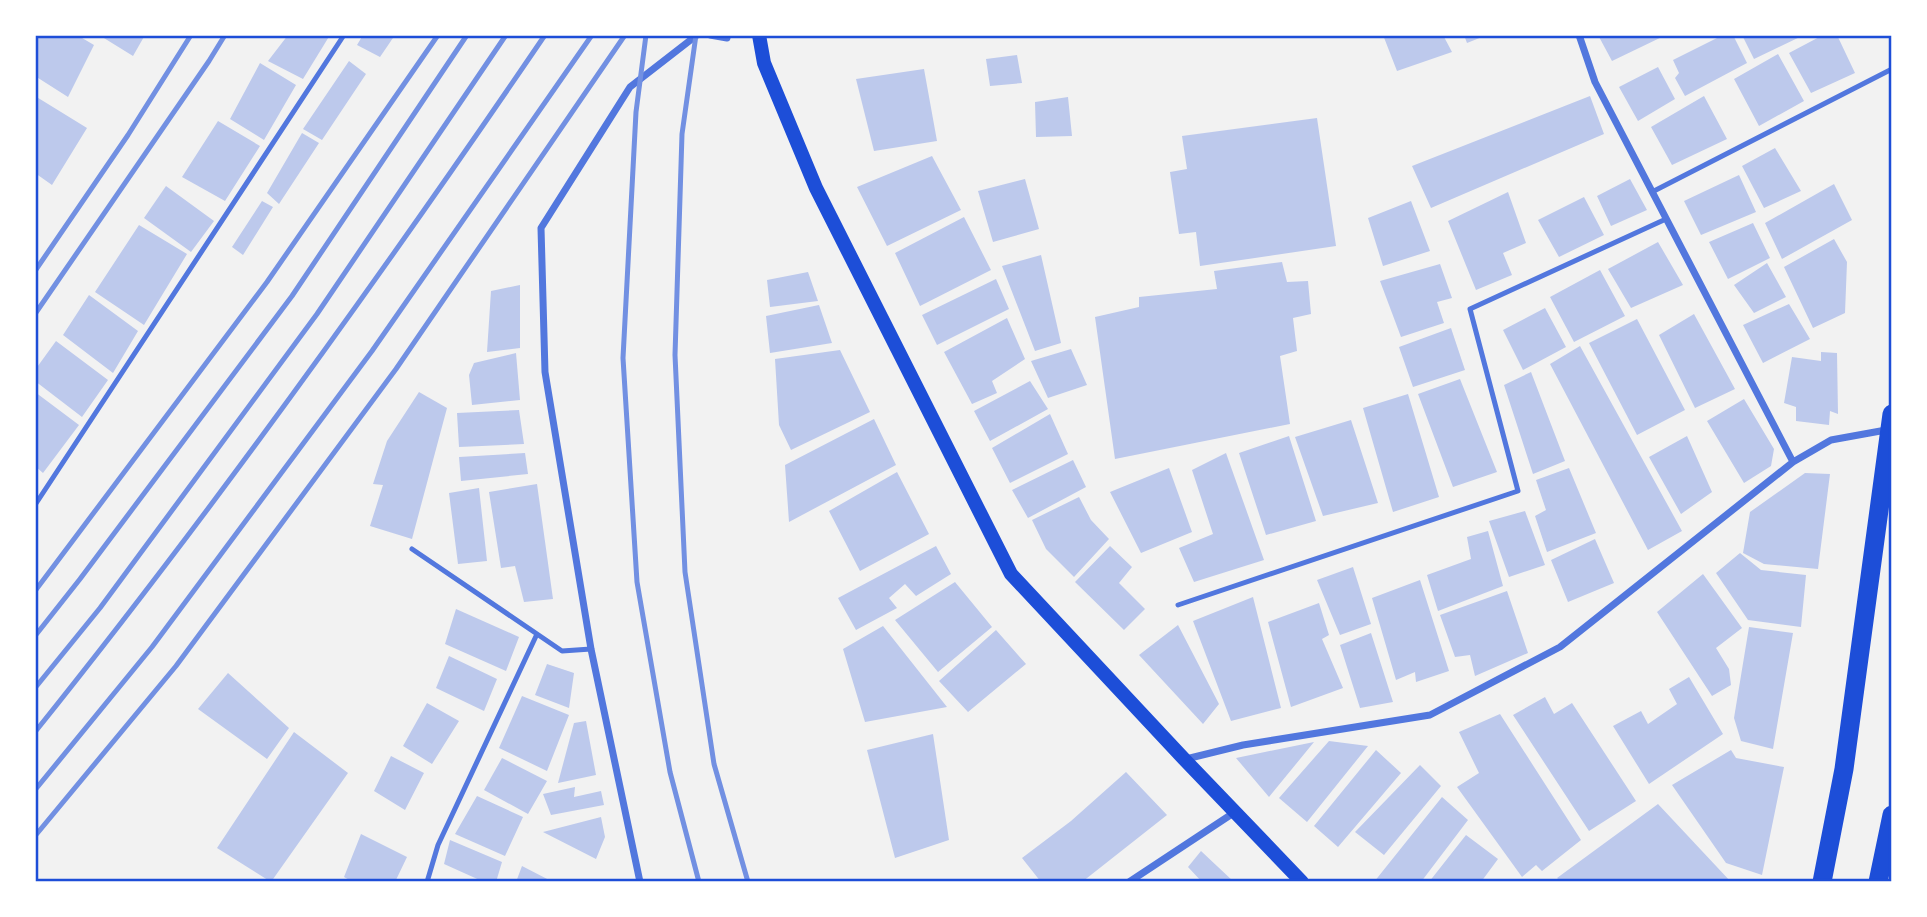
<svg xmlns="http://www.w3.org/2000/svg" width="1927" height="917" font-family="Helvetica,sans-serif">
<style>
.building{fill:#bdc9ec}
.lines{fill:none;stroke-linecap:round;stroke-linejoin:round}
.service{stroke:#5277de;stroke-width:5}
.minor{stroke:#5277de;stroke-width:7}
.secondary{stroke:#1d4ed8;stroke-width:14}
.trunk{stroke:#1d4ed8;stroke-width:19}
.rail{stroke:#7290e2;stroke-width:5}
.neatline{fill:none;stroke:#1d4ed8;stroke-width:2.5}
</style>
<rect width="100%" height="100%" fill="#f2f2f2"/>
<path class="building" d="M35 35H77L94 45 68 97 35 76Z
M99 35H145L133 56Z
M288 35H330L303 79 268 61Z
M363 35H395L380 57 357 45Z
M1383 35H1443L1452 52 1397 71Z
M1464 35H1487L1467 43Z
M1598 35H1666L1612 61Z
M1723 35H1733L1747 63 1685 96 1675 78 1679 73 1673 60Z
M1742 35H1804L1754 59Z
M1823 35H1837L1855 73 1811 93 1789 53Z
M1778 54 1804 101 1759 126 1734 79Z
M1017 55 1022 83 990 86 986 59Z
M349 61 366 74 322 140 303 129Z
M260 63 296 85 264 140 230 119Z
M1658 67 1675 99 1638 121 1619 87Z
M924 69 937 141 874 151 856 79Z
M35 96 87 128 52 185 35 173Z
M1590 96 1604 134 1431 208 1412 166Z
M1704 96 1727 139 1672 165 1651 127Z
M1068 97 1072 136 1036 137 1035 102Z
M1317 118 1336 246 1200 266 1196 232 1179 234 1170 172 1187 169 1182 136Z
M218 121 260 146 225 201 182 177Z
M302 133 319 143 279 204 267 193Z
M1775 148 1801 191 1764 208 1742 166Z
M932 156 961 210 887 246 857 187Z
M1739 175 1756 212 1701 235 1684 201Z
M1025 179 1039 229 993 242 978 191Z
M1630 179 1647 210 1611 226 1597 196Z
M1834 184 1852 220 1782 259 1765 223Z
M166 186 214 221 191 252 144 218Z
M1508 192 1526 243 1503 253 1512 275 1476 290 1448 221Z
M1584 197 1604 235 1559 257 1538 220Z
M262 201 273 207 243 255 232 247Z
M1411 201 1430 251 1383 266 1368 218Z
M964 217 991 270 920 306 895 253Z
M1753 223 1770 258 1728 279 1709 242Z
M139 225 187 254 144 325 95 292Z
M1834 239 1847 262 1845 313 1813 328 1784 267Z
M1658 242 1683 285 1631 308 1608 269Z
M1041 255 1061 343 1035 351 1002 266Z
M1282 262 1287 282 1308 281 1311 314 1293 318 1297 351 1280 356 1290 424 1115 459 1095 317 1139 307V297L1217 289 1214 271Z
M1767 263 1786 297 1754 313 1734 285Z
M1440 264 1452 298 1437 302 1444 323 1401 337 1380 281Z
M1600 270 1625 316 1574 342 1550 297Z
M808 272 818 301 770 307 767 280Z
M996 279 1009 309 937 345 922 315Z
M520 285V348L487 352 491 291Z
M89 295 138 331 113 373 63 335Z
M1789 304 1810 339 1763 363 1743 325Z
M819 305 832 343 770 353 766 316Z
M1545 308 1566 347 1523 370 1503 330Z
M1694 314 1735 389 1695 408 1659 335Z
M1007 318 1025 359 992 381 997 393 972 404 944 352Z
M1637 319 1685 410 1637 435 1589 343Z
M1451 328 1465 370 1413 387 1399 347Z
M56 341 108 380 82 417 35 381V370Z
M1580 346 1682 531 1648 550 1550 364Z
M1071 349 1087 385 1048 398 1031 361Z
M840 350 870 412 791 450 779 425 775 359Z
M1821 352 1837 353 1838 414 1830 411 1829 425 1796 421V407L1784 403 1792 357 1821 361Z
M516 353 520 400 472 405 469 375 474 363Z
M1531 372 1565 461 1533 474 1504 385Z
M1460 379 1497 472 1453 487 1418 394Z
M1030 381 1048 409 990 441 974 411Z
M35 392 79 425 43 473 35 466Z
M419 392 447 408 412 539 370 526 383 485 373 484 387 441Z
M1408 394 1439 497 1393 512 1363 408Z
M1744 399 1774 449 1771 466 1744 483 1707 421Z
M519 410 524 444 459 447 457 413Z
M1050 414 1068 454 1010 483 992 448Z
M874 419 896 465 789 522 785 465Z
M1351 420 1378 503 1323 516 1295 437Z
M1289 436 1316 521 1266 535 1239 453Z
M1687 436 1712 492 1681 514 1649 457Z
M525 453 528 474 461 481 459 457Z
M1226 453 1264 560 1194 582 1179 548 1213 534 1192 470Z
M1073 460 1086 487 1028 518 1012 490Z
M1169 468 1192 532 1141 553 1110 492Z
M1569 468 1596 533 1547 552 1535 516 1546 510 1536 480Z
M897 472 929 534 860 571 829 511Z
M1805 473 1830 474 1818 569 1764 564 1743 553 1750 512Z
M537 484 553 599 524 602 515 566 501 568 489 492Z
M479 488 487 561 458 564 449 493Z
M1079 497 1091 520 1109 539 1074 577 1046 549 1032 520Z
M1525 511 1545 565 1509 577 1489 521Z
M1488 531 1503 586 1438 611 1427 575 1471 559 1467 537Z
M1595 539 1614 583 1568 602 1551 560Z
M936 546 951 574 916 596 905 584 889 598 897 608 856 630 838 598Z
M1110 546 1132 567 1119 583 1145 609 1124 630 1075 582Z
M1740 553 1761 570 1806 575 1801 627 1748 620 1716 573Z
M1353 567 1371 624 1340 635 1317 580Z
M1703 574 1742 628 1716 648 1729 669 1731 685 1712 696 1657 612Z
M1420 580 1449 671 1416 682 1415 672 1396 680 1372 598Z
M955 582 992 627 938 672 895 620Z
M1507 591 1528 653 1475 676 1470 655 1455 657 1440 615Z
M1253 597 1281 708 1231 721 1193 621Z
M1319 603 1329 635 1322 639 1343 688 1291 707 1268 622Z
M456 609 519 637 506 671 445 644Z
M1178 625 1219 704 1203 724 1139 655Z
M883 626 947 707 865 722 843 649Z
M1749 627 1793 633 1773 749 1741 741 1734 718Z
M996 630 1026 664 968 712 939 681Z
M1371 633 1393 702 1360 708 1340 645Z
M449 656 497 679 484 711 436 688Z
M547 664 574 673 569 708 535 695Z
M228 673 289 728 267 759 198 709Z
M1689 677 1723 734 1649 784 1613 726 1641 711 1648 724 1677 704 1669 689Z
M522 696 569 715 547 771 499 748Z
M1545 697 1554 714 1572 703 1636 801 1589 831 1513 715Z
M427 703 459 721 432 764 403 746Z
M1500 714 1581 840 1542 871 1536 865 1522 877 1457 787 1479 773 1459 732Z
M586 721 596 775 558 783 574 723Z
M294 732 348 773 271 882 217 848Z
M933 734 949 840 895 858 867 750Z
M1329 741 1368 746 1307 822 1279 798Z
M1314 742 1269 797 1236 758Z
M1376 750 1401 773 1338 847 1314 826Z
M1731 750 1736 758 1784 767 1762 875 1726 863 1672 785Z
M391 756 424 773 405 810 374 791Z
M502 758 547 781 528 814 484 790Z
M1420 765 1441 786 1384 855 1355 832Z
M1126 772 1167 815 1082 882H1041L1022 858 1071 821Z
M575 787 574 797 601 791 604 805 551 815 543 794Z
M477 796 523 817 505 856 455 834Z
M1442 797 1468 820 1421 882H1374Z
M1658 804 1731 882H1561L1557 878Z
M601 817 605 837 596 859 543 832Z
M361 834 407 857 395 882H353L344 877Z
M1466 835 1498 859 1481 882H1429Z
M450 840 502 862 496 882H484L444 864Z
M1201 851 1234 882H1202L1188 867Z
M522 866 553 882H516Z"/>
<g class="lines">
<path class="service" d="M1652 192 1892 69
M35 505 344 35
M412 549 562 651 591 649
M1178 605 1518 491 1470 309 1666 219
M427 882 438 845 537 634"/>
<path class="minor" d="M710 35 727 38
M1579 35 1595 82 1793 462
M1186 759 1243 745 1430 715 1560 647 1793 462 1831 440 1886 430
M640 882 591 649 545 372 541 228 630 87 697 35
M1129 882 1235 812"/>
<path class="secondary" d="M759 35 764 63 816 188 1011 574 1184 759 1302 882"/>
<path class="trunk" d="M1822 882 1844 769 1892 414
M1878 882 1892 815"/>
<path class="rail" d="M646 35 636 112 623 358 637 582 670 772 699 882
M696 35 682 134 675 355 685 572 714 764 748 882
M35 271 128 135 191 35
M35 314 209 61 225 35
M35 591 267 282 438 35
M35 636 80 579 292 296 467 35
M35 688 100 608 317 314 506 35
M35 732C215 508 383 273 545 35
M35 790 152 647 372 351 592 35
M35 836 176 666 396 369 625 35"/>
</g>
<rect width="1927" height="917" fill="none" stroke="#ffffff" stroke-width="74"/>
<rect x="37" y="37" width="1853" height="843" class="neatline"/>
</svg>
